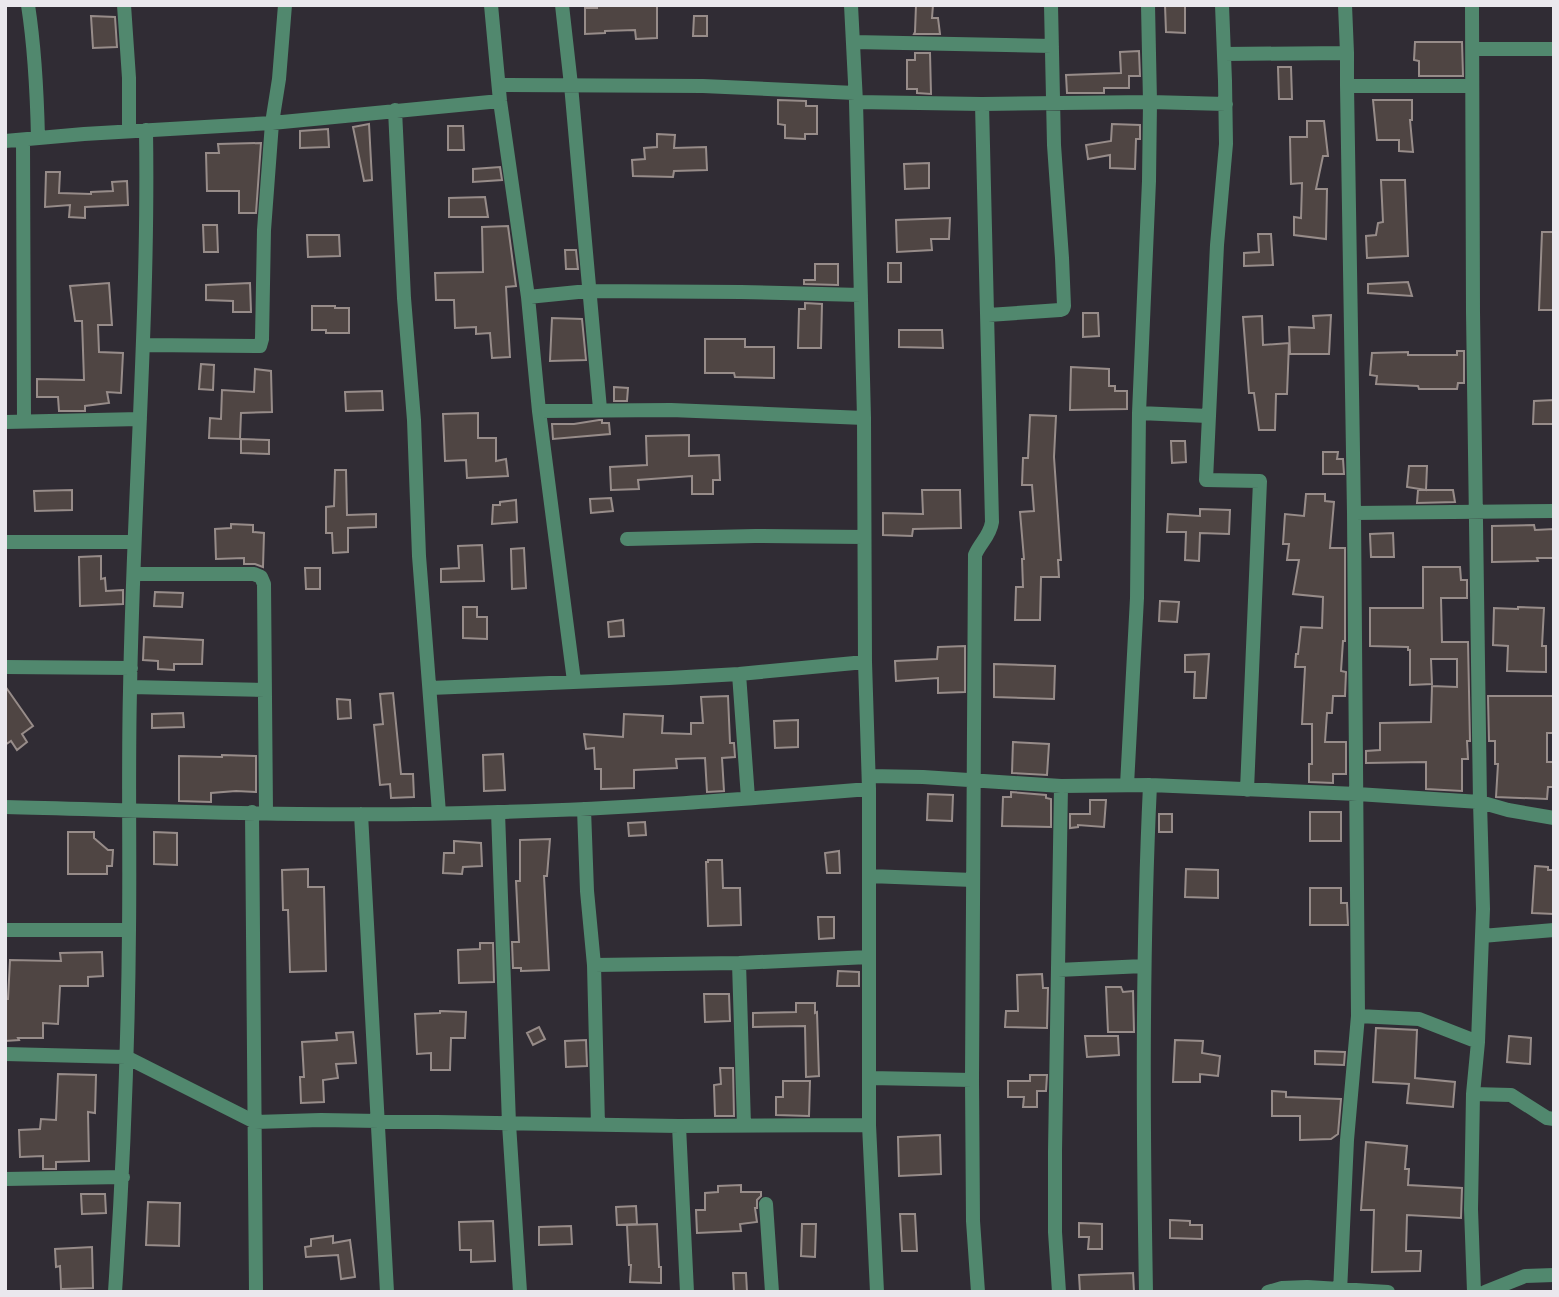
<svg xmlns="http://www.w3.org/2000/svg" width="1559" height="1297" font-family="'Sofia Sans Condensed',sans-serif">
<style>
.building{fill:#4f4543;stroke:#978c89;stroke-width:2}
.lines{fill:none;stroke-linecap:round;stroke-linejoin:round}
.street{stroke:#51886e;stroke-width:14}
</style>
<rect width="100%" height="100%" fill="#302c34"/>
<path class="building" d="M597 5H657V38L636 39 635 30 605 31V33L585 34V8H597Z
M916 5H933L932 18H938L940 34H914L915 32Z
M1165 5H1185V33L1166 32Z
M91 16 115 17 117 47 93 48Z
M694 16H707V36H693Z
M1415 42H1462L1463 76H1419V61L1414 60Z
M1139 51 1140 76H1129V88H1104V93H1067L1066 75 1121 73 1120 52Z
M915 53H930L931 94 917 93V89H907V60H915Z
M1278 67H1291L1292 99H1279Z
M778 100 806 101V106H817V134H805V139L785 138V125L778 124Z
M1373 100H1412V120H1410L1413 152 1399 151V140H1377Z
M1307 121H1324L1328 156H1323L1316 189H1327L1326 239 1294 235V217L1301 218 1302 183 1291 184 1290 137H1307Z
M369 124 372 180 364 181 353 127Z
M1112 124 1140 125V139H1136L1135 169 1110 168V155L1088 159 1086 145 1111 141Z
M448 126H463L464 150H448Z
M328 129 329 147 300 148V131Z
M657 134 675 135 674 148 706 147 707 170 674 171 673 177 633 176 632 160 645 159 644 148 657 147Z
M261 143 256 213H239V191H207L206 153H219L218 144Z
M929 163V188L905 189 904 164Z
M500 167 502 180 473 182V169Z
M46 172H60L59 193 91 194V192L113 191 112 182 127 181 128 205 85 207V218L69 217 70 205 45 207Z
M1381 180H1405L1408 256 1367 258 1366 236 1376 235 1378 223 1383 222Z
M485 197 488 217H449V198Z
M950 218 949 239H931L932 250 897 252 896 220Z
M203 225H217L218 252H204Z
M508 226 516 286 506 287 510 357 492 358 490 333 476 334V327L455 328 454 300H436L435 273 483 272 482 227Z
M1542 232H1554V310H1539Z
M1258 234H1271L1273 265 1244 266V253L1259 252Z
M307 235H339L340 256 308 257Z
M565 250H576L578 269H566Z
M888 263H901V282H888Z
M815 264H838V285L804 284V280H815Z
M1408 282 1412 296 1368 293V284Z
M109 283 112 325H98L99 352 123 353 121 393 107 392 109 403 85 406V411H59L58 397H37V379L84 380 82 321H75L70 286Z
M250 283 251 312H233V301L206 300V285Z
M805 303 822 304 821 348H798L799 309H805Z
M312 306H335V308H349V333H326V330H312Z
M1083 313H1098L1099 336 1083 337Z
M1331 315 1329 354H1290L1289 327 1314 328 1313 316Z
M1262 316 1263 345 1289 343 1287 394H1276L1275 430H1259L1254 393H1249L1243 317Z
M552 318 582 319 586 360 550 361Z
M899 330H942L943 348 899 347Z
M705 339H745V347H774V378L735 377 734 373H705Z
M1457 351H1464V383H1458L1457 389H1419L1418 386 1376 384 1377 376 1370 375 1372 353 1408 352V355H1457Z
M201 364 214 365 213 390 199 389Z
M1071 367 1109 369V386H1115V391H1127V409L1070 410Z
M255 369 271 371 272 412 241 413 240 439 209 438 210 418 221 419 222 390 254 392Z
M614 387 628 388 627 401H614Z
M382 391 383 410 346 411 345 392Z
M1554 400V424H1533L1534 401Z
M478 413V438H496V461L506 459 508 476 467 478 466 460 445 461 443 414Z
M1030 415 1056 416 1054 457 1061 560H1058L1059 577H1041L1040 620H1015L1016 587H1023L1022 559H1024L1020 512 1034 511 1032 485H1022L1023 458H1028Z
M599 420H602V423H609L610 434 553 439 552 424H574Z
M689 435V456L719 455 720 480H713V494H692V476L638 480 639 489 611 490 610 467 647 465 646 436Z
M241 439 269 440V454L241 453Z
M1171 441H1185L1186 462 1172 463Z
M1323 452H1338L1337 459H1343L1344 474H1323Z
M1409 466H1427L1426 490 1407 487Z
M335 470H346L347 515 376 514V527L348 528V552L333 553 332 533H326V507L334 506Z
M72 490V510L35 511 34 491Z
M922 490H960L961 528 913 529 912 536 883 535V513L923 514Z
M1418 490H1453L1455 502 1417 503Z
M1306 494H1325V501L1334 502 1330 548H1345V641H1343L1341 671 1346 672 1345 696H1333L1332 713H1327L1325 742H1346V774H1333V783L1309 782V764H1312V724H1302L1305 667H1295L1296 654H1298L1301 627 1322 628 1323 597 1293 594 1299 560H1287L1289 544H1283L1285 514 1304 516Z
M611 498 613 511 591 513 590 499Z
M516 500 517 522 492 524 493 505H500V502Z
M1200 509 1230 510 1229 534 1200 533 1199 561 1185 560 1186 532H1167L1168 514 1200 516Z
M231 524 253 525V532L264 533 263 567 255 564H244V558L216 559 215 529 231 528Z
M1534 525 1535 530 1554 529V558H1537L1538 561 1492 562V526Z
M1393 533 1394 557H1371L1370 534Z
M482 545 484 581 441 582V569L459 568 458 546Z
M524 548 526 588 512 589 511 549Z
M101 556V579L105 578 106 591 123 590V604L80 606 79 557Z
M1423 567H1460L1461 580H1467V598H1441L1442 642H1468L1470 741H1467L1468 759H1462V791L1426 789V762L1366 763V751L1380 750V723L1431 722 1432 686 1457 687V659H1431L1432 684 1410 685V650H1408V647L1370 646V608H1423Z
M305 568H320V589H306Z
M155 592 183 593 182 607 154 606Z
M1160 601 1179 602 1177 622 1159 621Z
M463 607H477V617H487V639L463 638Z
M1518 607 1544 608 1542 646H1546V672L1507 671 1508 646 1493 645 1494 608 1518 609Z
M623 620 624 636 609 637 608 622Z
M144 637 203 640 202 664H174V670L158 669V661L143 660Z
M965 646V692L938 693V678L896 681 895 661 937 659 938 647Z
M1209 654 1206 698H1194L1195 672H1185V655Z
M994 664 1055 666 1054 699 994 697Z
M5 686 33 726 22 734 27 742 17 750 11 741 5 745Z
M393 693 401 774H413L414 797 391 798 390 784 380 785 374 725 383 724 380 694Z
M728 696 730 743H734L735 757 722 758 724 791 707 792 705 758 676 759 677 768 634 770V788L601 789V769H595L594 748 586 749 584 734 623 737 624 714 663 716 662 733 691 734V723H703L701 697Z
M1488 696H1554V733H1547V762H1554V787H1548L1547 799 1496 797 1498 764H1495V741H1489Z
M337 699 350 700 351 718 338 719Z
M183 713 184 727 152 728V714Z
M798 720V747L775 748 774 721Z
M1013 742 1049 744 1047 775 1012 773Z
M503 754 505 790 484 791 483 755Z
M222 755 256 756V792L236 791 211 793V802L179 801V756L222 757Z
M1011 792 1046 795V798L1051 799V827L1002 826 1003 797H1011Z
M928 794 953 795 952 821 927 820Z
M1090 800H1106L1104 827 1078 825V827L1070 828V814H1090Z
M1310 812H1341V841H1310Z
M1159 814H1172V832H1159Z
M645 822 646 835 629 836 628 823Z
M68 832H94V838L108 850H113L112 866H107V874H68Z
M154 832 177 833V865L154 864Z
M550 839 547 876H544L549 970 521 971V968H513L512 942H519L516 881H520V840Z
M454 841 481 843 482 866 463 867 462 874 443 873 444 853H454Z
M839 851 840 873H827L825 853Z
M708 860H722L723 888H740L741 925 708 926 706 862H708Z
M1535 866 1548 867V870H1554V914L1532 913Z
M308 869V887H324L326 971 290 972 288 910H283L282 870Z
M1186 869 1218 870V898L1185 897Z
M1310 888H1341V903H1347L1348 925H1310Z
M818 917H834V938L819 939Z
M480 943H493L494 982 459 983 458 950 480 949Z
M102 952 103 976 88 977V986H60L58 1024 43 1023V1038H18L19 1040 5 1041V999H8L10 960 61 961 60 953Z
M838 971 859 972V986H837Z
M1042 974 1043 988H1048L1047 1028 1005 1027 1006 1011H1018L1017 975Z
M1106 987H1121L1123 992 1133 991 1134 1032H1108Z
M704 994H729L730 1021 705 1022Z
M796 1003H815V1013L817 1012 819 1076 806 1077 805 1026 753 1027V1013L796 1012Z
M440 1011 466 1012 465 1038H451L450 1070H431V1053L417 1054 415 1014 440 1013Z
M539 1027 545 1039 533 1045 527 1033Z
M1376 1028 1417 1030 1415 1078 1455 1082 1453 1107 1407 1103 1409 1084 1373 1082Z
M353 1032 356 1063 336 1064 338 1078 323 1080 324 1102 301 1103 300 1077H304L302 1042 337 1040 336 1033Z
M1085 1036H1118L1119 1055 1087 1057Z
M1509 1036 1531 1038 1530 1064 1507 1062Z
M586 1040 587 1066 566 1067 565 1041Z
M1175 1040 1203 1041 1202 1053 1220 1056 1218 1076 1200 1074V1082H1173Z
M1315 1051 1345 1052 1344 1065 1315 1064Z
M720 1068H733L734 1116H715L714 1085 721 1084Z
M58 1074 96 1075 95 1113 88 1112 89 1161 56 1162V1169H43V1156L20 1157 19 1130 40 1129 41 1119 56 1120Z
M1030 1075H1047L1046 1091H1037V1107H1023L1024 1097H1008V1081H1030Z
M783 1081H810L809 1116 776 1115V1097H783Z
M1272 1091 1286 1092V1097L1341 1099 1338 1134 1331 1139 1300 1140V1116H1272Z
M940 1135 941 1174 899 1176 898 1137Z
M1366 1142 1407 1146 1405 1169H1409L1408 1185 1462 1188 1461 1218 1407 1215 1406 1251H1421L1420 1271 1372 1272 1374 1210H1361Z
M741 1185V1192H761V1196L757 1200V1208H755L757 1222 740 1224 741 1231 697 1233 696 1210H705V1193L718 1192V1186Z
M81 1194H105L106 1213 82 1214Z
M148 1202 180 1203 179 1246 146 1245Z
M636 1206 637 1224 617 1225 616 1207Z
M900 1214H915L917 1251H902Z
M1170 1220 1190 1221V1225H1202V1239L1170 1238Z
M493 1221 495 1261 471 1262V1250H460L459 1222Z
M1079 1223 1102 1224V1249H1088L1089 1237H1079Z
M657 1224 659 1267H661V1283L630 1282 631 1265H629L627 1225Z
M802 1224H816L815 1257 801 1256Z
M571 1226 572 1244 539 1245V1227Z
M333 1236V1243L350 1240 355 1277 341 1279 338 1255 306 1257 305 1247 311 1246V1239Z
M92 1247 93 1288 61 1289 60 1266 56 1267 55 1249Z
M733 1273H746L747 1292H734Z
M1133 1273 1134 1292H1080L1079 1275Z"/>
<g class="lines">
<path class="street" d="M28 5C35 50 37 93 38 138
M124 5 129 78V131
M491 5 500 101 528 297 539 411 574 681
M562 5 571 85 600 409
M851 5 856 102 864 418 865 662 869 789V1125L877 1292
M1222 5 1225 81 1226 144 1217 245 1206 480 1260 481 1247 790
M1472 5 1473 312 1480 802 1483 909 1478 1042 1473 1094 1471 1209 1474 1292
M853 42 1052 46
M1473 49H1554
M1224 54 1347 53
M499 85 703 86 855 93
M1347 86H1472
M856 102 982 104 1150 102 1226 104
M395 110 404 298 414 420 419 556 439 813
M23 140 24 421
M5 141 84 134 272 123 500 101
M528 297 588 291 741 292 861 295
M988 315 1060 310 1063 309 1064 306 1062 258 1054 145 1051 5
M144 345 260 346 262 339 264 230 272 123 279 79 285 5
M539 411 671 410 864 418
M1139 413 1208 416
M5 422 140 419
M1354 513 1554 511
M627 539 755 536 864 537
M5 542H134
M134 574H254L261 577 264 584 266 812
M5 667 131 668
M739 674 748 798
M130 687 265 690
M430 688 669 678 739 674 865 662
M869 776 923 777 1061 786 1150 785 1357 794 1480 802 1508 810 1554 818
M1127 785 1137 598 1139 413 1149 181 1150 102 1148 5
M5 807C170 811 334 818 499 812 622 809 746 799 869 789
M584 809 587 891 594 965 598 1125
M252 812 256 1292
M498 812 509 1124 520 1292
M361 814 387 1292
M869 876 973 880
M5 930H129
M1482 936 1554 930
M739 963 744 1125
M594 965 739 963 869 957
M1058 970 1144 966
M1358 1016 1419 1019 1478 1042
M5 1054 126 1057 255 1122 321 1120 679 1126 869 1125
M870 1078 972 1080
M1473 1094 1511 1095 1547 1118 1554 1119
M679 1126 687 1292
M5 1179 123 1177
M766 1204 772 1292
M115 1292C123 1171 128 1051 129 930 130 850 128 770 130 691 133 504 149 317 146 130
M978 1292 973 1221 972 1080 975 555C980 543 990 536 992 522L982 104
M1059 1292 1055 1232V1151L1061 786
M1146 1292C1143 1123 1142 954 1150 785
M1268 1292 1282 1288 1307 1287 1388 1292
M1340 1292 1347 1140 1358 1016 1354 513 1347 86V53L1345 5
M1485 1292 1525 1276 1554 1275"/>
</g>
<rect width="1559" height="1297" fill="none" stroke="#eae8ed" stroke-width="14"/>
</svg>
